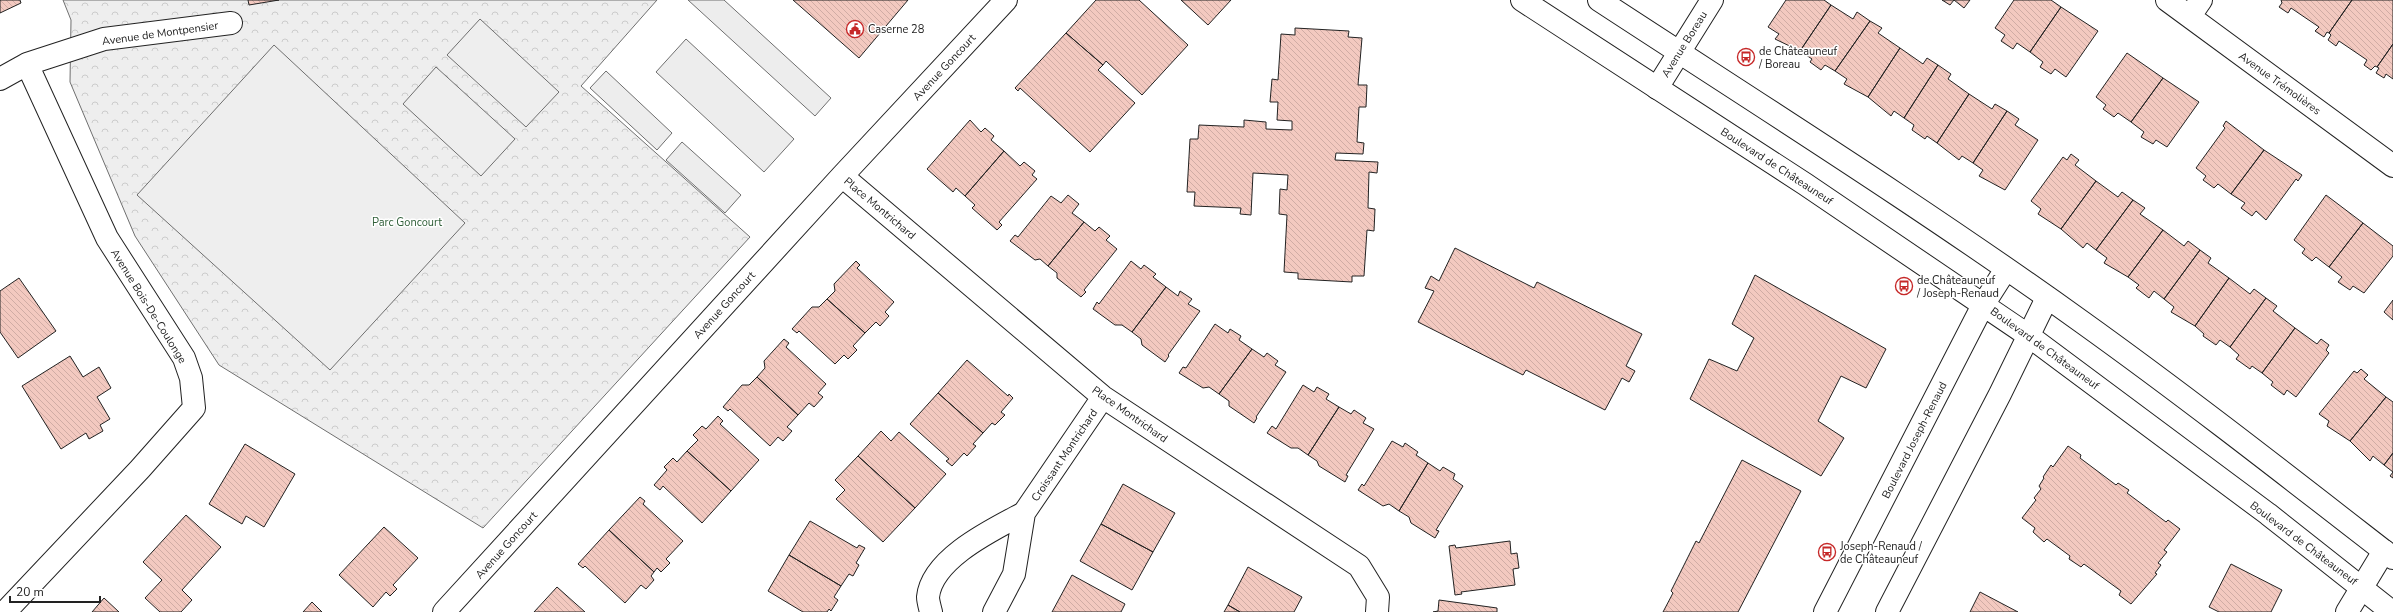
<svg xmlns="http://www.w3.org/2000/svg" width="2393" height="612" font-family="'Nunito Sans',sans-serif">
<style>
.park{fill:url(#park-crowns);stroke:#6f6f6f}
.pitch{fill:#eee;stroke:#6f6f6f}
.parking{fill:#ededed;stroke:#6f6f6f}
.building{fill:url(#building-back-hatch);stroke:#222}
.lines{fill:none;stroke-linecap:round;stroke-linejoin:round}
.street-casing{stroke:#222;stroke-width:24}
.secondary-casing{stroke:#222;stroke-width:24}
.street{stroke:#fff;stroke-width:22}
.secondary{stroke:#fff;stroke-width:22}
.labels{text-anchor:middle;stroke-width:3;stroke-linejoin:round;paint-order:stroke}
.poi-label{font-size:11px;fill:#222;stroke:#fff;text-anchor:start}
.street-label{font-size:11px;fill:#222;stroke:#fff}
.park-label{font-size:11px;fill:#2f5e38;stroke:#fff}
</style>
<defs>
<pattern id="park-crowns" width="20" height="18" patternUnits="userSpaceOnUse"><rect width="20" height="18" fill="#eee"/><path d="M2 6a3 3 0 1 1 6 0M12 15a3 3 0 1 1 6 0" fill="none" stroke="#ccc"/></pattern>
<pattern id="building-back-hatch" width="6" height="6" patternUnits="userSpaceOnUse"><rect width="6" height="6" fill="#f3c9c0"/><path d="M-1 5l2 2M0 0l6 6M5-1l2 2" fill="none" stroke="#d0aca5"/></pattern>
</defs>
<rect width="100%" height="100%" fill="#fff"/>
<path class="park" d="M63 0H657L581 86 750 237 483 528 219 365 135 236 70 82 71 20Z"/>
<path class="pitch" d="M480 19 559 92 526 127 447 55Z
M274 45 465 223 330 370 137 195Z
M436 67 515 139 481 176 403 104Z"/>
<path class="parking" d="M688 0H724L831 98 815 116Z
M686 39 794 139 764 172 656 72Z
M606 71 672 133 657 150 590 88Z
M682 142 741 195 725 213 666 160Z"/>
<path class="building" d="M0 0H20L21 3 0 13Z
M248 0H279L249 5Z
M793 0H908L859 58Z
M1096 0H1139L1188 45 1142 95 1106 61 1103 65 1066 33Z
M1181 0H1231L1208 25Z
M1786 0H1824L1831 5 1800 51 1775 39 1779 34 1768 27Z
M1942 0H1970L1964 8 1954 0 1950 5Z
M2014 0H2051L2061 7 2030 52 2017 43 2013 49 2001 41 2005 35 1995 28Z
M2281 0H2352L2329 33 2327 32 2324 37 2315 31 2319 27 2291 8 2288 13 2279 7 2282 3Z
M2352 0H2393V44L2377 67 2375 66 2371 70 2364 65 2367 60 2339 41 2336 46 2328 40 2331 35 2329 33Z
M1831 5 1853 19 1857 12 1870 21 1835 71 1825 65 1821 70 1810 62 1812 59 1800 51Z
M2061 7 2098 31 2066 77 2055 69 2051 74 2040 67 2043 62 2030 52Z
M1870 21 1882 28 1878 33 1900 48 1868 97 1844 84 1847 79 1835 71Z
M1295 28 1349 31 1348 37 1362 38 1358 85H1367L1366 107H1359L1357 142 1364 143 1363 154 1336 153 1335 160 1378 162 1377 173 1369 172 1368 208 1375 209 1374 231 1367 230 1364 276H1352V282L1298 279V273L1284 272 1287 215 1279 214 1280 189 1287 190 1288 175 1253 173 1251 215 1240 214 1241 208 1194 206 1195 192H1187L1190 139H1198L1199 125 1244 127V120L1266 122V129L1292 130V121L1277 120 1278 102H1270L1272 79 1278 80 1281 34 1295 35Z
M1066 33 1103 65 1098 70 1135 103 1090 152 1020 88 1018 91 1015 88Z
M2393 44V79L2386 74 2384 78 2376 73 2379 68 2377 67Z
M1900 48 1923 64 1927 58 1938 65 1904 118 1894 111 1891 116 1868 97Z
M2127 53 2163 78 2131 122 2118 113 2114 117 2103 109 2106 105 2096 97Z
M1938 65 1951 74 1948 79 1969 94 1937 143 1927 136 1925 139 1912 130 1914 125 1904 118Z
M2163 78 2199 102 2167 147 2156 140 2153 144 2141 137 2144 132 2131 122Z
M1969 94 1992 109 1995 104 2007 111 1973 163 1962 156 1959 160 1937 143Z
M2007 111 2019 119 2015 125 2038 140 2005 190 1979 176 1983 170 1973 163Z
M970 120 981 132 985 128 994 136 991 140 1004 151 965 196 956 188 953 192 927 169Z
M2226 121 2264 150 2231 194 2218 184 2214 188 2203 180 2206 176 2196 168 2225 128 2223 126Z
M2264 150 2302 175 2298 181 2296 179 2266 220 2256 211 2252 216 2241 208 2245 203 2231 194Z
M1004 151 1020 166 1024 162 1035 171 1032 175 1037 179 999 222 1002 225 997 230 972 208 975 205 965 196Z
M2071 154 2079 160 2075 165 2096 181 2061 229 2038 214 2041 209 2031 201 2063 157 2067 160Z
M2096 181 2118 197 2122 192 2133 200 2096 250 2087 243 2083 248 2061 229Z
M1068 195 1079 204 1072 213 1084 222 1048 266 1040 259 1035 260 1010 241 1015 235 1018 237 1051 196 1061 203Z
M2326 195 2363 223 2329 267 2316 257 2312 261 2302 253 2305 249 2294 240Z
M2133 200 2145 208 2140 214 2163 230 2128 277 2104 263 2107 258 2096 250Z
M1084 222 1095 231 1099 227 1110 236 1106 240 1117 249 1084 290 1086 292 1081 297 1057 278V273L1048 266Z
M2363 223 2393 246V256L2364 293 2353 286 2350 290 2338 282 2342 277 2329 267Z
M2163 230 2184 246 2188 241 2200 250 2164 299 2154 291 2149 298 2136 288 2139 285 2128 277Z
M1455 248 1534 288 1537 282 1642 334 1626 366 1635 371 1629 382 1622 378 1605 410 1526 370 1523 375 1418 322 1434 291 1425 288 1431 276 1439 281Z
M2200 250 2211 258 2208 263 2229 278 2195 326 2171 312 2174 307 2164 299Z
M856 261 860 265 857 268 894 302 885 312 889 316 880 326 876 322 865 333 827 299 835 291 834 284Z
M1131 261 1141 269 1144 265 1156 274 1153 277 1166 287 1132 332 1122 325H1115L1093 309 1097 302 1099 304Z
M1755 275 1886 349 1866 388 1841 376 1818 421 1844 438 1821 476 1690 399 1709 359 1737 371 1754 338 1732 324Z
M19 278 56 331 18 358 0 332V291Z
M2229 278 2250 294 2254 289 2266 298 2230 347 2220 340 2216 345 2203 336 2204 334 2195 326Z
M1166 287 1178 296 1180 291 1192 299 1188 304 1200 311 1168 355 1169 356 1165 362 1142 345 1141 339 1132 332Z
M2266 298 2277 306 2273 311 2295 328 2262 373 2252 366 2250 369 2236 359 2239 355 2230 347Z
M827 299 865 333 853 346 857 350 848 359 844 355 835 364 799 331 797 333 792 329 812 307H819Z
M2393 300V320L2384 312Z
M1215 324 1228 333 1230 329 1241 336 1239 340 1252 349 1219 394 1209 387 1203 388 1179 373 1183 367 1186 368Z
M2295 328 2317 344 2321 339 2329 345 2326 350 2329 353 2296 397 2287 390 2284 395 2271 385 2273 382 2262 373Z
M784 339 789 343 786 347 826 384 818 393 823 397 814 407 809 403 798 415 757 377 765 368 764 361Z
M1252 349 1264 357 1267 353 1278 361 1275 365 1286 372 1256 417 1257 418 1254 423 1229 406V401L1219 394Z
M70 356 83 377 99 367 111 388 97 397 110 419 100 425 103 431 89 439 86 433 61 449 22 386Z
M967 360 1008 396 1009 394 1013 398 1001 412 1005 415 995 425 992 423 983 433 938 393Z
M2361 369 2368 375 2364 379 2386 397 2350 441 2327 426 2329 421 2319 414 2354 371 2357 373Z
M757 377 798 415 787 427 792 431 783 441 778 437 770 446 730 409 728 411 723 407 742 385H749Z
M1303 385 1314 392 1317 387 1329 394 1326 399 1339 407 1308 455 1298 448H1291L1267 433 1272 426 1276 429Z
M938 393 983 433 973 444 976 446 967 456 964 453 952 466 946 461 949 459 910 424Z
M2386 397 2393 402V453L2384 465 2373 456 2370 461 2350 441Z
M1339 407 1351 414 1354 410 1366 418 1363 423 1374 429 1346 475 1348 476 1345 482 1319 466 1317 461 1308 455Z
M718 416 723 421 720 424 759 460 731 491 687 451 698 440 693 435 702 426 706 429Z
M881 431 891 441 899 432 946 474 915 508 858 456Z
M1392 441 1403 447 1405 443 1418 452 1416 455 1428 463 1399 511 1389 504 1383 506 1358 490 1362 484 1364 486Z
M245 444 295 474 264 527 246 516 242 524 209 504Z
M2068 446 2081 455 2080 458 2116 485 2118 483 2129 490 2127 493 2166 522 2168 520 2180 529 2164 550 2167 552 2158 563 2161 565 2155 573 2157 574 2131 604 2119 595 2121 591 2084 564 2081 567 2069 559 2070 556 2047 539 2044 542 2033 532 2035 528 2022 518 2036 500 2034 498 2041 489 2039 486 2044 478 2043 477 2051 465 2053 467Z
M687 451 731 491 702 523 663 486 660 490 654 485 667 470 664 467 673 458 677 462Z
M2393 453V478L2390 476 2393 472 2384 465Z
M858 456 915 508 883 542 836 499 845 490 835 480Z
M1742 460 1801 491 1738 612H1663L1673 593 1671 591 1696 541 1699 543Z
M1428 463 1440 471 1443 467 1455 474 1453 479 1463 486 1436 530 1439 531 1435 538 1411 523 1409 517 1399 511Z
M1123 484 1175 513 1153 552 1101 524Z
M640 497 645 501 643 504 683 541 666 559 670 563 661 572 657 568 654 572 609 530Z
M186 515 221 547 182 590 192 600 181 612H160L145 598 162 580 143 562Z
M810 521 857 548 859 545 865 548 856 563 859 565 853 576 849 574 841 586 789 555Z
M1101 524 1153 552 1132 590 1080 561Z
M384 527 418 558 393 585 397 589 390 596 386 592 373 607 339 575Z
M609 530 654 572 651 576 654 580 646 589 641 585 625 603 585 566 583 568 578 564Z
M1510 541 1511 554 1517 553 1519 568 1513 569 1515 585 1461 592 1462 594 1455 595 1449 546 1455 545 1456 548Z
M789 555 841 586 834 597 838 600 831 611 829 609 827 612H803L768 591Z
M2231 564 2282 590 2271 612H2219L2209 607Z
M1248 567 1302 597 1294 612H1240L1228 605Z
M1072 575 1125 604 1121 612H1052Z
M557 587 585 612H534Z
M1980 592 2018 612H1970Z
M104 598 119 612H92Z
M1439 600 1497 608V612H1433L1438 611Z
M312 602 322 612H303Z
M1228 605 1240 612H1224Z"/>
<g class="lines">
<g class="street-casing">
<path id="street" d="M2167 0 2393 166
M2190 16 2201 0
M0 79 27 64 104 39 231 23
M1657 88 1712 0
M842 176 1103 397 1359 566 1378 597 1377 612
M5 612 140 469 194 408 191 378 184 358 107 238 27 64
M444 612 842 176 1006 0
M931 612C930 608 928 601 928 597 932 558 994 529 1024 513
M994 612 1014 574 1024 513 1103 397
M2347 612 2384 551"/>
</g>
<g class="secondary-casing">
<path id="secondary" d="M1522 0 1805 184 2029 336 2268 514 2392 612
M1599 0C1761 106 1925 209 2082 322 2188 398 2290 478 2393 558
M1825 612 1983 305 2006 269
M1887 612 2000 394 2047 298"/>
</g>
<use href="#street" class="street"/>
<use href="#secondary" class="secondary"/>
</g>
<defs>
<g id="civic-ring" transform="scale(0.9)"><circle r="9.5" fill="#fff" stroke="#c62828" stroke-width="1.5"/><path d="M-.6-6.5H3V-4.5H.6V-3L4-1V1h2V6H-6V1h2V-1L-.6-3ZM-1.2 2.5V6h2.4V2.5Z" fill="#c62828"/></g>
<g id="bus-ring" transform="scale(0.9)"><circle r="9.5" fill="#fff" stroke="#c62828" stroke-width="1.5"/><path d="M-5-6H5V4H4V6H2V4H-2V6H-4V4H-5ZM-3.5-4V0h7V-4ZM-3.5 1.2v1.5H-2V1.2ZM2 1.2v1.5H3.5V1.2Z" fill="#c62828"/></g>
</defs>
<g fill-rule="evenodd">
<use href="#civic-ring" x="855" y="29"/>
<use href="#bus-ring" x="1746" y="57"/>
<use href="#bus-ring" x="1904" y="286"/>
<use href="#bus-ring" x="1827" y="552"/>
</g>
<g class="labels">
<g class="poi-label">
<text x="868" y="33">Caserne 28</text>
<text x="1759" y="55">de Châteauneuf<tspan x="1759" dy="13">/ Boreau</tspan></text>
<text x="1917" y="284">de Châteauneuf<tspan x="1917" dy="13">/ Joseph-Renaud</tspan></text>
<text x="1840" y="550">Joseph-Renaud /<tspan x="1840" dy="13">de Châteauneuf</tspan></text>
</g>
<g class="street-label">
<text transform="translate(160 33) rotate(-8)" y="4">Avenue de Montpensier</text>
<text transform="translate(1684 44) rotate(-58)" y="4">Avenue Boreau</text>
<text transform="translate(944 67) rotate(-47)" y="4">Avenue Goncourt</text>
<text transform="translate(2280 83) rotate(36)" y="4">Avenue Trémolières</text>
<text transform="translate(1777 166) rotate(33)" y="4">Boulevard de Châteauneuf</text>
<text transform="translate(880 208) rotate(40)" y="4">Place Montrichard</text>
<text transform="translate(724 305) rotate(-48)" y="4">Avenue Goncourt</text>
<text transform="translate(149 306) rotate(58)" y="4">Avenue Bois-De-Coulonge</text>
<text transform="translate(2045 348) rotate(36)" y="4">Boulevard de Châteauneuf</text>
<text transform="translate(1130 414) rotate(35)" y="4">Place Montrichard</text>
<text transform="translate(1914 440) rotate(-63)" y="4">Boulevard Joseph-Renaud</text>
<text transform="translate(1064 455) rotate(-56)" y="4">Croissant Montrichard</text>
<text transform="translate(2304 543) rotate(37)" y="4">Boulevard de Châteauneuf</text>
<text transform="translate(506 545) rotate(-48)" y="4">Avenue Goncourt</text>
</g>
<g class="park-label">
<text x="407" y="226">Parc Goncourt</text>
</g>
</g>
<path d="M10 596v6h90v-6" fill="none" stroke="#222222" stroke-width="2"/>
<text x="16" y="596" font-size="12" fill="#222222" stroke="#ffffff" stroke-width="3" paint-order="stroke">20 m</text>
</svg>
